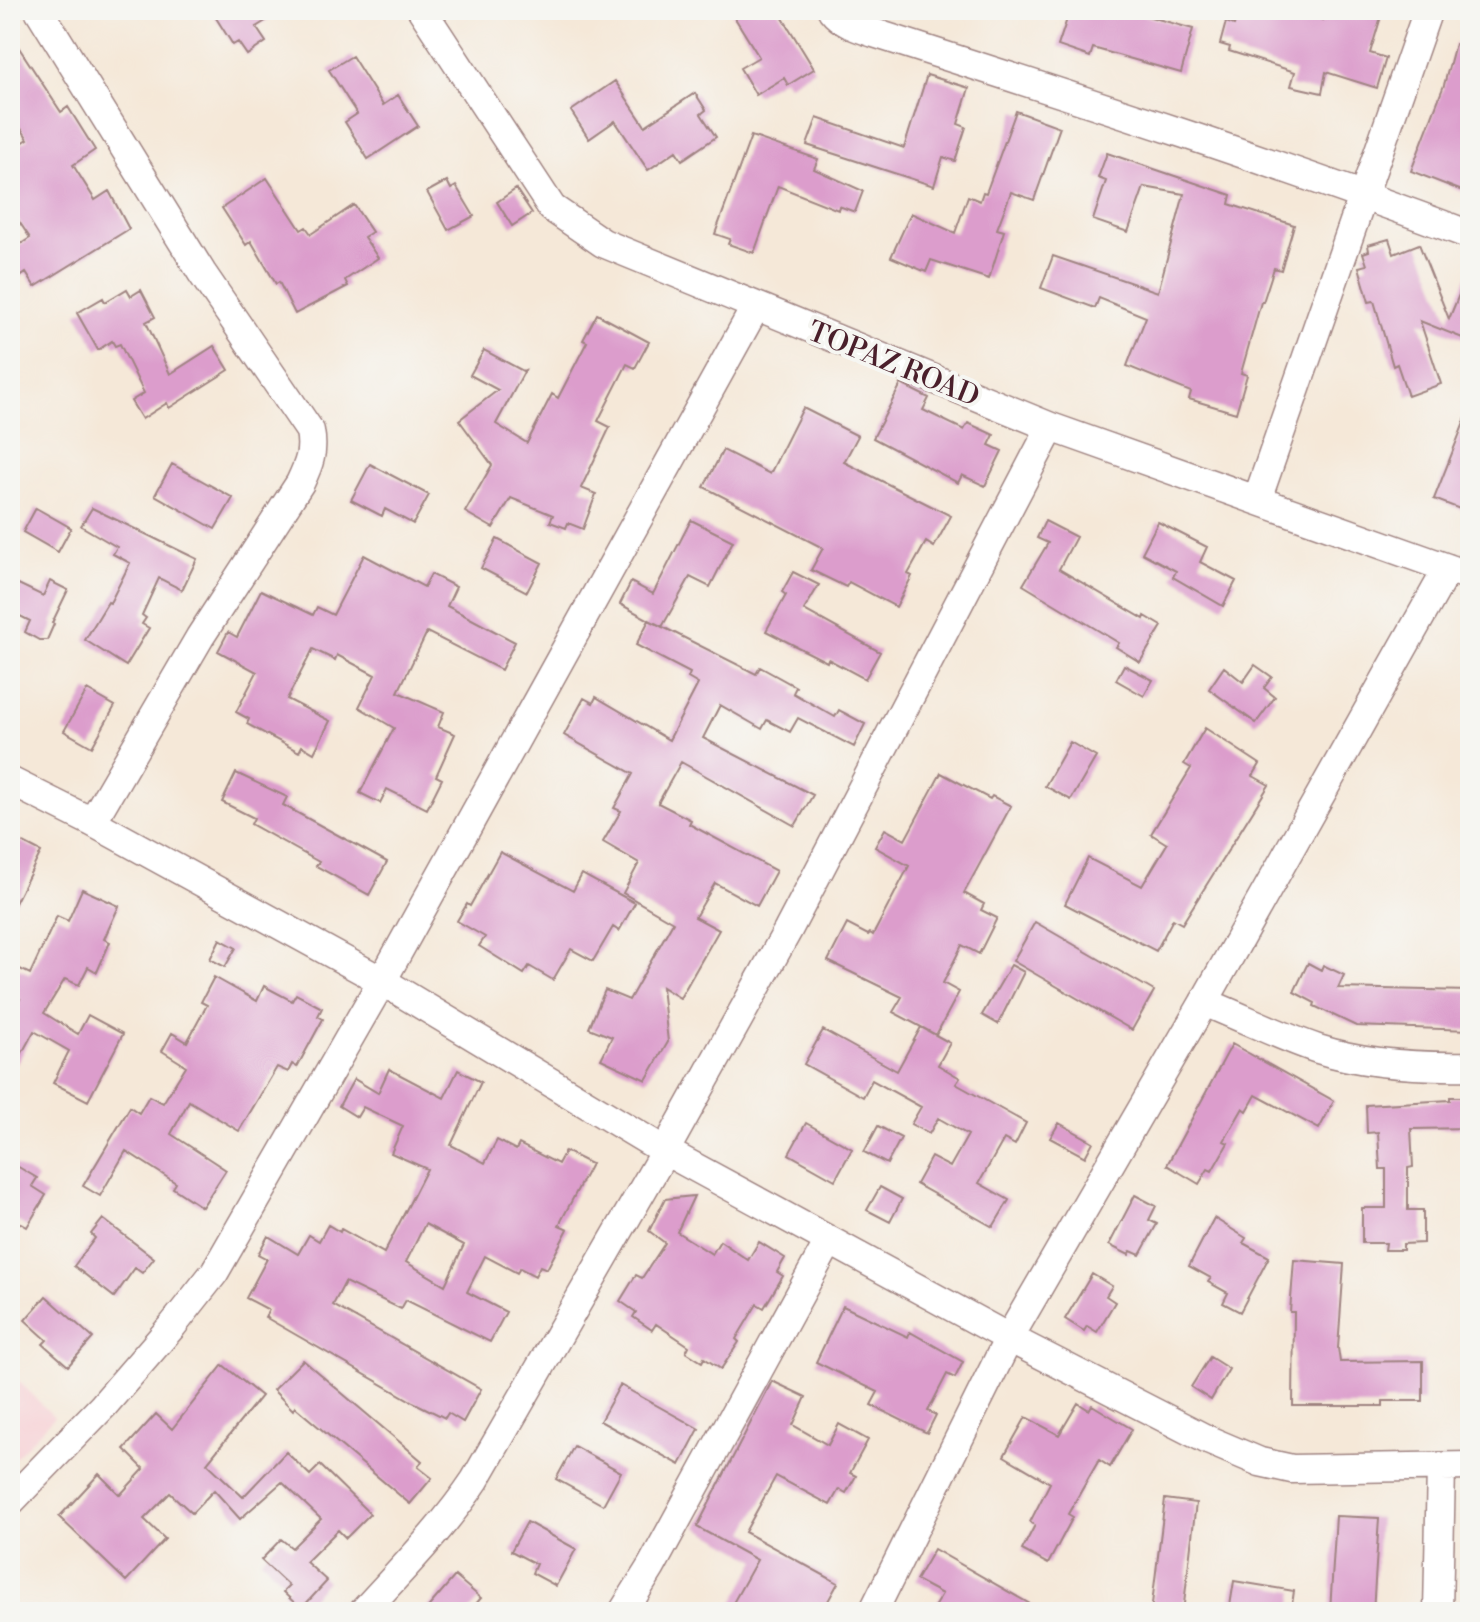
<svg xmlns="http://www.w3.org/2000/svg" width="1480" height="1622" font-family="'Libre Bodoni',serif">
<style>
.built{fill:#f7cfd4}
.building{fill:#dc9dcc;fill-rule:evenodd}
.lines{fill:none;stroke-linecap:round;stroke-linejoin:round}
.minor-casing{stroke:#a08482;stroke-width:31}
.minor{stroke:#fff;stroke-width:28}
.labels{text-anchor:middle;stroke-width:8;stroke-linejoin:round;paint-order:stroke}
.street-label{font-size:28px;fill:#4a1f2b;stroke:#f6f6f2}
</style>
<rect width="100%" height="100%" fill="#f6f6f2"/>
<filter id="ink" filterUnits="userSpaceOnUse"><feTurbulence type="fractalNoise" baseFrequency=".0125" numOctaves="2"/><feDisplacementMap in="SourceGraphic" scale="16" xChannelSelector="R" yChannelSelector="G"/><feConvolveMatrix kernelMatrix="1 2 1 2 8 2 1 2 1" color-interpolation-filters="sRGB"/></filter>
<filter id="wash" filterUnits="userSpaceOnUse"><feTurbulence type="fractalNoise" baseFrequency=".006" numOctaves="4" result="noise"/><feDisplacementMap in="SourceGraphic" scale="32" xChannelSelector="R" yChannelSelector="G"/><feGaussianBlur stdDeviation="1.8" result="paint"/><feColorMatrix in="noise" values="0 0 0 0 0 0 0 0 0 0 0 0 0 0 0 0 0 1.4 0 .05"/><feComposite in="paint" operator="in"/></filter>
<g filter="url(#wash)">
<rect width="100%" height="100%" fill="#f5e8d8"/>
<path class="built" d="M10 1372 54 1417 10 1463Z"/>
<g id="blocks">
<path class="building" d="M211 10H283L256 27 266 42 247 55 238 42 233 45Z
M730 10H778L814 69 788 85 784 78 756 95 740 68 759 57Z
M1070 10H1126L1193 29 1181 73 1093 48 1090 57 1058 46Z
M1239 10H1291L1323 20 1326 10H1383L1370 53 1386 58 1377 88 1326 72 1322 93 1291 86 1295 72 1229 51 1230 47 1220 44 1226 22 1234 25Z
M10 34 61 112 68 107 95 150 73 165 95 200 109 191 129 229 35 287 26 273 10 284V251L30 238 10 208V151L28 139 10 112Z
M1455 44 1470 48V194L1411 171 1444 85Z
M352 56 383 105 398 95 418 126 368 159 345 122 357 114 329 70Z
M927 75 969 88 958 124 966 127 955 161 943 157 934 186 807 145 817 118 904 148Z
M615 81 645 126 695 93 706 110 701 114 716 137 682 160 676 151 648 170 615 121 589 139 571 111Z
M1016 111 1060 127 1034 200 1011 192 997 229 1004 231 989 279 931 260 926 272 891 257 911 213 955 233 968 196 980 201 983 192 986 193Z
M751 136 818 159 814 169 863 191 855 212 839 206 838 210 778 186 754 253 728 244 730 239 715 234Z
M1107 153 1231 195 1229 204 1294 225 1281 270 1274 268 1263 302H1261L1241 373 1247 375 1236 413 1189 399 1191 392 1127 366 1146 317 1099 298 1095 308 1041 288 1053 256 1158 292 1184 194 1144 187 1128 232 1093 220 1106 181 1098 178Z
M267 178 301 230 306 227 311 234 354 205 372 232 364 237 378 258 345 280 348 286 295 314 279 282 276 284 251 241 246 245 222 208Z
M447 181 451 189 456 186 474 216 448 230 427 192Z
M516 189 532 213 512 226 497 202Z
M1389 239 1394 254 1419 244 1449 319 1470 268V341L1420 321 1441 384 1408 396 1397 364 1393 366 1374 301 1369 302 1359 267 1367 265 1363 253 1369 251 1368 245Z
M127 289 131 296 141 290 155 317 146 322 170 374 214 346 229 370 169 408 167 403 142 419 131 401 144 393 120 344 115 346 112 341 98 350 77 313 103 298 105 302Z
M597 314 649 342 635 368 627 364 598 421 610 427 581 488 596 494 583 529 568 523 566 528 550 522 553 515 511 498 493 528 465 512 492 465 459 420 498 390 470 375 484 350 523 371 525 370 496 424 527 443 552 394 558 398 587 342 583 340Z
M901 384 929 398 923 410 964 430 968 423 994 435 989 445 1002 451 985 486 962 475 958 483 873 438Z
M803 408 858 436 844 462 951 516 934 547 926 542 908 574 912 576 896 607 849 582 846 587 811 570 823 548 704 487 723 450 770 474Z
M1469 410 1470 497 1465 511 1434 499Z
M172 464 233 498 215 529 155 495Z
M370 464 429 495 413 524 385 509 382 516 351 500Z
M36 508 71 528 58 552 23 532Z
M92 508 197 559 182 590 159 578 142 615 146 618 142 624 149 628 126 666 85 640 108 602 110 603 130 563 113 554 117 547 81 526Z
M691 520 733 541 710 587 690 577 662 627 620 604 631 582 653 594Z
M1045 521 1076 537 1059 569 1144 619 1145 616 1162 626 1140 662 1116 647 1119 643 1023 585 1048 543 1037 538Z
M1158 522 1207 547 1200 562 1236 581 1223 606 1173 577 1176 571 1142 553Z
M497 539 542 563 527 592 481 568Z
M364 555 424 587 431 574 456 587 447 606 515 642 501 670 427 632 398 692 444 712 438 727 455 734 436 776 442 779 427 809 387 789 380 803 360 793 394 728 359 707 375 675 337 655 335 660 313 649 287 699 330 721 314 753 302 746 299 752 247 724 249 719 236 712 257 672 218 651 228 632 237 637 261 590 313 615 317 607 333 615Z
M793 572 819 585 804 610 880 652 865 679 828 659 827 662 766 631 786 595 782 592Z
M10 580 43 596 50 581 68 590 52 623 54 624 47 640H39L25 632 30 621 10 611Z
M649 620 756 674 760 667 796 687 793 693 835 717 839 710 865 724 854 747 798 718 790 732 767 720 762 729 720 705 703 738 813 795 795 826 681 762 658 803 691 820 689 824 776 871 757 906 715 883 695 917 719 930 680 998 662 987 668 1042 646 1080 601 1059 612 1037 589 1028 605 990 629 1000 673 922 623 893 639 863 603 842 621 811 614 808 633 774 564 735 584 698 593 703 596 697 669 740 698 684 688 678 690 673 636 645Z
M1124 665 1153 680 1144 696 1116 680Z
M1255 665 1272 677 1264 688 1275 697 1256 723 1209 689 1224 667 1243 682Z
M87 690 115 706 92 747 64 731Z
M1205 728 1260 764 1253 776 1269 785 1182 924 1173 919 1156 951 1065 904 1088 858 1142 886 1167 844 1151 834 1191 768 1184 764Z
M1070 742 1096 757 1071 800 1045 786Z
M236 773 287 797 283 805 387 862 369 895 316 866 319 862 251 824 254 818 222 802Z
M941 773 990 799 992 796 1011 806 964 893 984 904 981 910 997 918 979 954 962 945 943 983 959 992 936 1035 893 1012 902 997 828 961 847 924 868 935 870 933 873 935 909 866 875 847 885 829 905 840Z
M10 836 41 852 10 913Z
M500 852 573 891 582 874 635 903 619 931 613 927 593 961 571 949 553 980 529 966 524 974 479 946 485 937 457 921 467 904 470 906Z
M82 889 119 906 104 939 110 942 97 972 88 967 79 985 65 979 44 1013 78 1034 88 1015 123 1034 88 1101 53 1083 69 1051 34 1031 10 1075V1017L20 999 10 994V964L30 974 57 916 68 921Z
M1035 922 1154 991 1132 1030 1013 961Z
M220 939 236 948 225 967 210 959Z
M1308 963 1321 970 1323 965 1344 975 1338 988 1470 991V1030L1356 1026 1314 1006 1315 1003 1294 992Z
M1011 965 1024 972 998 1024 982 1015Z
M214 977 257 1001 264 986 292 1001 296 994 322 1008 318 1016 323 1019 297 1067 292 1064 288 1072 277 1067 239 1131 189 1101 171 1134 226 1170 202 1207 173 1188 176 1183 126 1151 100 1196 83 1186 130 1107 139 1113 149 1096 163 1103 186 1066 162 1051 172 1033 187 1042 207 1005 201 1002Z
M921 1027 950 1043 938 1065 960 1078 956 1084 1026 1123 1015 1145 1004 1139 979 1183 1009 1200 993 1227 916 1184 931 1157 950 1167 968 1135 938 1118 929 1134 911 1124 921 1107 872 1080 863 1097 804 1064 823 1030 897 1071Z
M1232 1044 1334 1101 1319 1129 1256 1095 1247 1111 1243 1108 1224 1141 1228 1143 1212 1171 1208 1169 1199 1184 1167 1165Z
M389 1069 444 1098 458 1070 481 1082 451 1145 485 1163 497 1140 516 1150 519 1144 558 1164 565 1151 591 1164 559 1225 568 1229 547 1269 540 1266 535 1276 520 1268 517 1273 485 1256 467 1292 506 1312 490 1342 406 1300 401 1309 345 1282 333 1305 481 1389 463 1422 448 1413 445 1418 413 1402 265 1317 269 1310 246 1298 267 1259 258 1254 268 1236 298 1254 309 1235 319 1241 328 1225 340 1232 341 1229 384 1253 427 1169 391 1153 403 1126 363 1107 357 1117 339 1106 354 1079 378 1093ZM425 1224 464 1245 445 1285 406 1262Z
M1450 1097H1470V1128L1411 1129 1413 1167 1408 1168V1210H1423V1243L1403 1244V1250H1385L1386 1243H1362V1208H1386V1169H1380L1378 1132 1367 1133 1366 1105 1450 1100Z
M806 1123 852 1149 835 1180 789 1154Z
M1059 1123 1093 1142 1085 1157 1050 1138Z
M878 1126 901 1138 887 1164 864 1152Z
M10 1162 37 1178 32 1186 46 1195 27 1227 10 1217Z
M880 1187 902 1199 890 1222 867 1210Z
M1135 1195 1156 1206 1149 1220 1157 1224 1140 1255 1131 1251 1129 1255 1109 1245Z
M694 1196 677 1232 712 1254 720 1241 748 1260 759 1242 785 1258 777 1272 783 1276 764 1308 757 1304 736 1339 739 1342 721 1369 704 1358 702 1362 686 1352 689 1346 656 1324 652 1330 633 1317 636 1312 620 1301 636 1275 642 1278 665 1243 649 1231 665 1199Z
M1214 1218 1246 1238 1243 1243 1269 1257 1240 1312 1223 1303 1228 1293 1208 1282 1211 1278 1189 1266Z
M103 1219 154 1258 142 1273 135 1268 114 1297 74 1266 95 1238 91 1234Z
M1294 1260 1344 1264 1338 1348 1340 1362 1423 1361V1401H1383V1406H1293L1294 1312H1290Z
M1092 1274 1112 1286 1106 1296 1115 1302 1097 1332 1087 1326 1084 1331 1065 1319Z
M46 1296 93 1338 68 1366 43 1344 47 1340 25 1320Z
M843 1306 908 1337 910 1332 963 1362 955 1378 947 1374 928 1411 936 1415 927 1433 871 1405 878 1392 816 1362Z
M1210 1357 1229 1369 1211 1400 1191 1387Z
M303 1360 422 1461 418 1467 432 1478 410 1504 295 1407 293 1410 273 1390Z
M223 1365 261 1396 207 1463 243 1497 286 1452 310 1475 320 1465 370 1514 346 1538 338 1530 306 1562 327 1581 301 1609 283 1592 289 1586 261 1560 281 1539 292 1548 321 1519 282 1482 240 1519 214 1490 192 1513 170 1493 144 1519 165 1539 126 1581 59 1517 99 1474 120 1495 144 1469 124 1449 156 1414 172 1429Z
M772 1381 806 1397 793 1425 828 1445 839 1424 868 1440 850 1473 856 1476 846 1493 839 1489 830 1505 776 1476 745 1532 838 1583 822 1612H728L757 1560 697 1527Z
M620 1385 699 1429 680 1465 600 1421Z
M1078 1403 1089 1410 1092 1405 1132 1429 1110 1467 1099 1460 1068 1514 1073 1517 1048 1564 1022 1550 1035 1525 1030 1522 1050 1483 1004 1456 1026 1417 1059 1435Z
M574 1446 621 1472 603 1505 556 1479Z
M1165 1499 1196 1503 1183 1612H1151Z
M1336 1516 1379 1518 1373 1612 1330 1611Z
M527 1522 576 1549 556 1586 532 1573 536 1564 511 1551Z
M934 1549 1044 1612H931L942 1594 916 1580Z
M455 1576 481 1598 469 1612H424Z
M1234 1581 1294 1591 1291 1612H1229Z"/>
</g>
</g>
<g filter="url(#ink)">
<use href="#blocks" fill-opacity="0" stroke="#a08482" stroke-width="2"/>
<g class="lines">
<g class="minor-casing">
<path id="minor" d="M39 10 202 273 310 431C314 452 309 464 300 483L200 637 92 822
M422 10 552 208 603 243 1051 427 1470 576
M832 10C842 23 859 28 874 33 1074 97 1274 161 1470 235
M1257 500 1428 10
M10 781 92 822 382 981 665 1151 1009 1338 1208 1440 1260 1462 1292 1469 1470 1466
M1204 1002C1242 1017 1279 1036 1318 1049 1365 1064 1421 1067 1470 1066
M10 1502 103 1406 173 1325 214 1273 382 981 756 306
M363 1612C402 1569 443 1528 475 1480L665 1151 788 930 1051 427
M623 1612 651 1567 829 1241
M873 1612 1009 1338 1204 1002 1448 568
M1438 1612 1441 1467"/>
</g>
<use href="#minor" class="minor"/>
</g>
</g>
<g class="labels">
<g class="street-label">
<text transform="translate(894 363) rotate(22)" y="10">TOPAZ ROAD</text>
</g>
</g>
<rect width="1480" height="1622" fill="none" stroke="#f6f6f2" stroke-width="40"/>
</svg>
